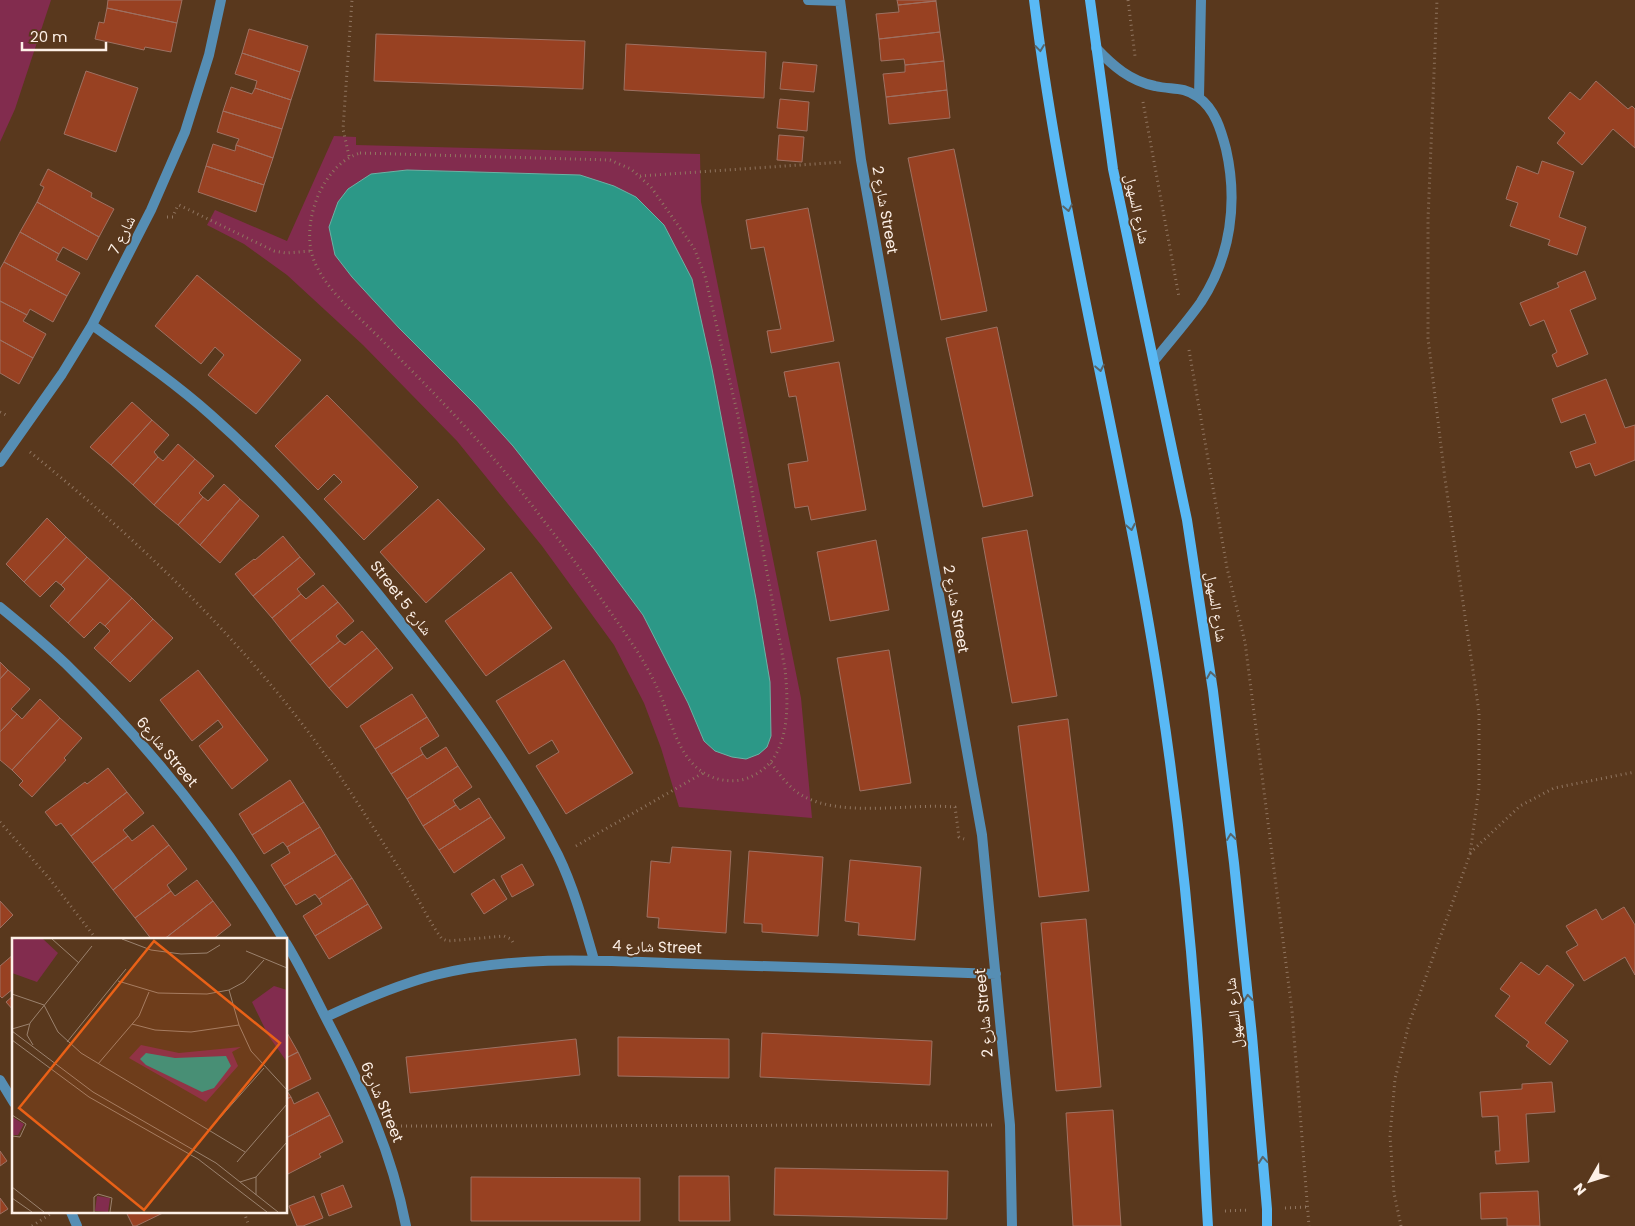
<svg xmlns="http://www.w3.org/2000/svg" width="1635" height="1226" font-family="Poppins,'Noto Naskh Arabic',sans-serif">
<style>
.green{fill:#822c4e}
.water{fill:#2c9887;stroke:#6bb2a4}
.building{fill:#984122;stroke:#9e7162}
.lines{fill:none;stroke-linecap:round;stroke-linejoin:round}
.path{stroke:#907560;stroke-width:3;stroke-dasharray:1 4;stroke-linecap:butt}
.service{stroke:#568eb4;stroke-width:10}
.minor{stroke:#568eb4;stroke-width:10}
.secondary{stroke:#59b9f5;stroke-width:10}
.oneway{stroke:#596569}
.labels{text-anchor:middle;stroke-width:4;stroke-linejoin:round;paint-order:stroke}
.street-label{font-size:15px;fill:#fdf0e7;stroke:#59381d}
.inset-road{fill:none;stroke:#9b826e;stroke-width:1}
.view{fill:#e96117;fill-opacity:0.15;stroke:#e96117;stroke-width:2.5}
.inset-edge{fill:none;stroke:#fdf0e7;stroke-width:2.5}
</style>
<rect width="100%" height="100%" fill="#59381d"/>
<path class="green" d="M0 0H51L15 109 0 142Z
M334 136 356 137V145L700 154 701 202 801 698 812 818 679 807 661 748 644 703 614 645 542 546 457 441 363 345 287 275 244 244 207 225 215 210 287 241Z"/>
<path class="water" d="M407 170 580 175 614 186 636 197 664 225 692 279 712 369 756 599 770 682 771 736 767 747 759 754 746 759 732 757 715 751 704 741 688 703 643 615 594 549 513 446 477 406 399 328 352 277 335 255 329 227 338 202 348 189 371 174Z"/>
<path class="building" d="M108 0H182L177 23 107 8Z
M897 0H936V1L898 5Z
M936 1 940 32 879 39 876 14 899 12 898 5Z
M107 8 177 23 171 52 145 47 144 50 95 39 99 22 104 23Z
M249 29 308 46 300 72 242 53Z
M940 32 944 61 905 65 904 59 881 61 879 39Z
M376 34 585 41 583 89 374 81Z
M626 44 766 52 764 98 624 90Z
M242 53 300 72 291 100 255 88 257 81 235 74Z
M944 61 947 90 886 97 883 74 905 72V65Z
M783 62 817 65 814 92 780 89Z
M86 71 138 88 116 152 64 134Z
M1596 81 1628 109 1632 106 1635 109V148L1613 129 1582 165 1557 143 1565 133 1548 118 1570 92 1580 100Z
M231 87 252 94 255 88 291 100 282 129 223 111Z
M947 90 950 118 889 124 886 97Z
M780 99 809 102 807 131 777 128Z
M223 111 282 129 273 158 236 145 239 139 217 132Z
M779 135 804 137 802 162 777 160Z
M213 144 235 151 236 145 273 158 264 185 206 166Z
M954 149 987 311 941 320 908 158Z
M1542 161 1574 172 1559 217 1586 227 1577 255 1548 245 1550 240 1510 226 1518 203 1506 199 1517 166 1538 174Z
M206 166 264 185 256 212 198 192Z
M48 169 92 193 91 197 114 209 99 237 37 202 44 187 40 185Z
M37 202 99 237 87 260 63 247 59 254 20 232Z
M808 208 834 341 771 353 767 331 781 329 764 247 751 249 746 220Z
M20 232 59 254 56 260 80 273 67 296 4 262Z
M4 262 67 296 53 322 30 309 27 315 0 301V269Z
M1585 271 1596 299 1570 310 1588 354 1557 367 1552 355 1557 352 1544 320 1530 326 1520 303 1559 287 1557 283Z
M197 275 301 360 256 414 208 375 224 355 215 347 201 364 155 326Z
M0 301 27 315 23 321 46 334 33 358 0 340Z
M997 327 1033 496 983 507 946 338Z
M0 340 33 358 19 384 0 373Z
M839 362 866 510 811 520 808 506 795 508 788 464 808 461 796 396 789 397 784 372Z
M1606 379 1625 428 1635 425V460L1595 476 1590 463 1576 468 1570 452 1596 443 1585 414 1561 423 1552 399Z
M327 395 418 487 364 540 324 499 342 482 334 474 318 490 275 446Z
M132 402 152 420 111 465 90 447Z
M152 420 169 435 154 452 158 457 133 485 111 465Z
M178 444 195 459 154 505 133 485 158 457 163 461Z
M195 459 214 476 199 493 203 497 178 525 154 505Z
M224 484 240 499 200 545 178 525 203 497 208 501Z
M240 499 259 516 220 563 200 545Z
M438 499 485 549 426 603 380 552Z
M47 518 66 537 24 582 6 564Z
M1027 530 1057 696 1012 703 982 538Z
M283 536 300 557 253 596 235 574 254 559 255 560Z
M66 537 87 557 61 585 56 581 40 597 24 582Z
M876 540 889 610 830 621 817 552Z
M87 557 110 578 68 623 50 606 65 589 61 585Z
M300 557 315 574 297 589 301 594 272 618 253 596Z
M511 572 552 628 486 676 445 621Z
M110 578 132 598 105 626 100 622 84 638 68 623Z
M323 585 338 602 290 641 272 618 301 594 306 599Z
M132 598 153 619 110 663 94 648 110 631 105 626Z
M338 602 354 621 336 636 340 641 310 665 290 641Z
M153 619 173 638 130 682 110 663Z
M362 631 377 648 329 688 310 665 340 641 345 645Z
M377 648 393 668 347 708 329 688Z
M889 650 911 783 860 791 837 658Z
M564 660 633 773 566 814 536 766 559 752 552 740 529 754 496 701Z
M0 662 8 670 0 679Z
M8 670 30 689 11 709 17 714 0 732V679Z
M198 670 268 760 232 789 199 746 223 727 218 720 192 741 160 700Z
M412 694 427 717 375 749 360 726Z
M40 699 60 718 12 770 0 760V732L17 714 22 719Z
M427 717 439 736 420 748 423 754 391 774 375 749Z
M60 718 82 738 64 758 66 760 32 797 19 785 23 781 12 770Z
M1068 719 1089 891 1039 897 1018 726Z
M446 747 458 766 407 799 391 774 423 754 427 759Z
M458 766 472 787 453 800 456 805 423 826 407 799Z
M108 768 127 792 71 836 61 823 56 826 45 812 85 782 87 784Z
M290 780 304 802 252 835 239 814Z
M127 792 144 813 123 830 128 836 92 863 71 836Z
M479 798 491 817 439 850 423 826 456 805 460 810Z
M304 802 320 827 287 847 283 842 264 854 252 835Z
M491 817 505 838 454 873 439 850Z
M153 825 169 845 113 890 92 863 128 836 132 841Z
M320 827 336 854 284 886 271 865 290 853 287 847Z
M169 845 187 869 167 885 171 891 135 918 113 890Z
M672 847 731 851 726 933 658 928 659 918 647 917 651 861 670 863Z
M749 851 823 857 818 936 762 932V924L744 923Z
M336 854 352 878 319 899 315 894 296 905 284 886Z
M850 860 921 867 915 940 858 935 859 923 845 921Z
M522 864 534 885 512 897 501 876Z
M352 878 368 904 315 936 303 916 322 904 319 899Z
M494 879 507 899 484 914 471 894Z
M197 880 213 901 163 940H152L135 918 171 891 175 896Z
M0 901 13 915 0 928Z
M213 901 231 925 212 940H163Z
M368 904 382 928 329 959 315 936Z
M1624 907 1635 925V975L1625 957 1584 981 1566 952 1578 945 1566 926 1596 909 1602 920Z
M1086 919 1101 1087 1056 1091 1041 923Z
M14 954V988L2 998 0 996V966Z
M1521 962 1539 975 1547 965 1574 985 1545 1023 1568 1041 1550 1065 1526 1046 1529 1042 1495 1016 1510 996 1500 989Z
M14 995V1011L6 1002Z
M286 1031 298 1052 286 1058Z
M762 1033 932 1041 930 1085 760 1077Z
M618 1037 729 1039V1078L618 1076Z
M576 1039 580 1075 410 1093 406 1057Z
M298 1052 311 1079 287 1091 291 1097 286 1099V1058Z
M1552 1082 1555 1112 1526 1114 1529 1162 1496 1164 1495 1151H1500L1498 1116 1482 1117 1480 1092 1522 1089V1084Z
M318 1092 330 1115 286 1138V1099L291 1097 294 1104Z
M1113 1110 1121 1226H1073L1066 1113Z
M330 1115 343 1142 319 1154 321 1157 286 1175V1138Z
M0 1151 7 1161 0 1166Z
M775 1168 948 1171 947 1219 774 1215Z
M679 1176H729L730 1221H679Z
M471 1177 640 1178V1221H471Z
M343 1185 352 1207 329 1216 321 1194Z
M1538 1191 1540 1226H1507V1218L1481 1219 1480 1193Z
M314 1196 323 1218 303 1226H297L289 1206Z
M0 1198 8 1209 0 1214Z
M126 1212H165L136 1226H133Z"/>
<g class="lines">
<path class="path" d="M1128 0 1135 56
M1143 102 1179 297
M360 153 610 160 631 169 651 187 694 248 705 276 738 416 785 669C789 709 791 764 745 779 731 783 715 780 704 773 680 758 673 728 664 704 651 669 630 640 609 610 588 580 567 550 544 521 502 465 455 414 405 364 390 348 374 332 358 317 342 301 326 286 316 265 298 230 320 165 360 153Z
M349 156 343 129 352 0
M640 176 843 162
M167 217H173L177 207 179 205 274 251 286 253 311 251
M1189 350 1227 568 1245 642 1292 1011 1309 1226
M0 412 8 416
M30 452C143 544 247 644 331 763 359 804 385 846 411 887 421 904 430 923 442 939L448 941 504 936 511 939 514 944
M771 763C780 775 790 789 803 796 843 818 910 803 955 807L959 837 964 839
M0 822 49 878 97 940
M576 846 703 773
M1470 853 1520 806 1554 788 1635 772
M396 1126 992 1125
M1285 1208 1307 1207
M1225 1211 1249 1210
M244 1212 249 1226
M32 1226 52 1213
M1401 1226 1394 1193 1390 1136 1395 1079 1409 1024 1470 854 1479 788V712L1445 479 1428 338V219L1437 0"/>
<path class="service" d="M1096 48C1113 66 1130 81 1155 86 1172 90 1183 86 1198 97 1215 109 1221 130 1226 149 1238 202 1231 256 1201 302 1187 322 1169 342 1154 361
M1199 97 1201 0"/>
<path class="minor" d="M808 0 840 1
M840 0 861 160 982 835 1010 1125 1012 1226
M92 325C133 354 174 382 211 415 288 483 353 561 416 642 469 709 519 778 558 855 574 888 584 925 594 960
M0 462 62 374 92 325 151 210 185 132 209 55 221 0
M0 607C22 625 45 644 66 664 150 746 224 840 284 940
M286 943C302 969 315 997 329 1024 363 1089 392 1153 406 1226
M326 1017C362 1000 397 985 435 975 520 954 608 961 694 964 795 967 895 970 996 974
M0 1080 14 1103
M71 1212 77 1226"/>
<path class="secondary" d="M1034 0C1063 235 1126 465 1161 699 1178 811 1190 926 1198 1039 1202 1101 1204 1164 1208 1226
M1090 0 1113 169 1187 520 1213 691 1234 863 1252 1036 1267 1209V1226"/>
</g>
<defs><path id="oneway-chevron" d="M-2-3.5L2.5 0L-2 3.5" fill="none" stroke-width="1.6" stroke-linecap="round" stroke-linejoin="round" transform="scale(1.25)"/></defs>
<g class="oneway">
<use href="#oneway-chevron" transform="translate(1040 48) rotate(83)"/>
<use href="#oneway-chevron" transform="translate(1068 208) rotate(79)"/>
<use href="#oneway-chevron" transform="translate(1100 368) rotate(79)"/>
<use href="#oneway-chevron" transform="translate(1131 527) rotate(79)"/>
<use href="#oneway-chevron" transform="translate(1211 675) rotate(-99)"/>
<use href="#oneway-chevron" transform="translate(1231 837) rotate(-97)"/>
<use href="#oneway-chevron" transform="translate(1248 998) rotate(-96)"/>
<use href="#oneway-chevron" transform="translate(1263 1160) rotate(-95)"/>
</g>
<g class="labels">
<g class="street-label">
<text transform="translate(1137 209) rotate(78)" y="5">شارع السهول</text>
<text transform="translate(885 210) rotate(80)" y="5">شارع 2 Street</text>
<text transform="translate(122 235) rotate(-63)" y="5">شارع 7</text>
<text transform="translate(401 598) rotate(52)" y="5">Street شارع 5</text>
<text transform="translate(1216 607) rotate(81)" y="5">شارع السهول</text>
<text transform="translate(956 609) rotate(80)" y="5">شارع 2 Street</text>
<text transform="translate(167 752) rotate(50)" y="5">شارع6 Street</text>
<text transform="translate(657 947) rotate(2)" y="5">شارع 4 Street</text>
<text transform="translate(984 1013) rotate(-95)" y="5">شارع 2 Street</text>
<text transform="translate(1234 1013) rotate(-96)" y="5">شارع السهول</text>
<text transform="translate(382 1102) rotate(67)" y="5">شارع6 Street</text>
</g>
</g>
<g transform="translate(12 938)">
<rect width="275" height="275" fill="#59381d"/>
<path d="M0 1H31L46 15 25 44 0 35ZM262 48 275 52V124L256 97 240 64ZM129 107 167 115 229 109 220 114 226 128 194 164 117 120ZM0 179 12 186 6 197H0ZM85 258 98 260 96 274 83 273Z" fill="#822c4e"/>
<path d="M134 115 163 120 214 118 219 128 202 150 190 154 134 127 128 121Z" fill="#2c9887"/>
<path class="inset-road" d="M40 1 67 25M110 1 139 12 169 16 195 15 208 7M234 13 275 30M106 43 146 55 195 56 217 52 232 44 252 22M217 52 227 87 239 113 275 152M0 56 32 67 46 94 69 115 233 214M120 86 143 92 179 94 227 87M0 91 17 86M0 93 81 154 204 225 266 274M0 102 77 159 186 221 255 274M55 104 114 31M21 107 15 97 18 85 80 8M86 126 127 78 137 54M0 177 14 186 8 199 0 198M198 191 252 130M225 224 275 166M244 239V257M228 244 244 239 275 204M0 249 32 274M0 260 20 274M82 274V259L86 256 100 260 98 274"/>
<path class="view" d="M142 3 268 105 132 272 7 170Z"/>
<rect width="275" height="275" class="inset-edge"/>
</g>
<g transform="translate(1590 1181) rotate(231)" stroke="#59381d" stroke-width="4" paint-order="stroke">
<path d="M0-4L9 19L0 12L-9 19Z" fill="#fdf0e7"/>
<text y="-8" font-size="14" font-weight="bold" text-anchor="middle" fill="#fdf0e7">N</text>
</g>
<path d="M22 42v8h84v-8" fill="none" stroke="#fdf0e7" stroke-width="2.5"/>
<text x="30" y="42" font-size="15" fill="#fdf0e7" stroke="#59381d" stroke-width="4" paint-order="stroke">20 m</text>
</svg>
